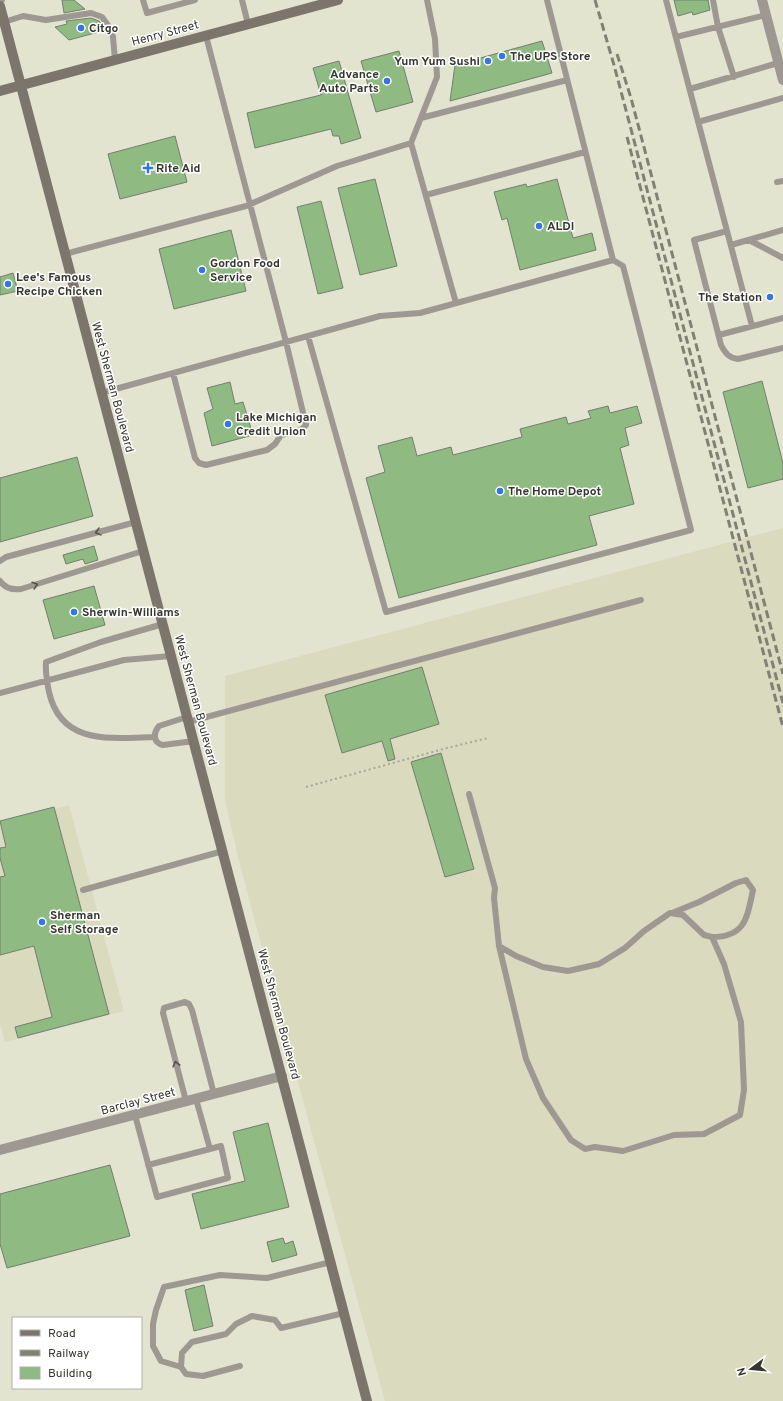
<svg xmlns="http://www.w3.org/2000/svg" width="783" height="1401" font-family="Overpass,sans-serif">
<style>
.built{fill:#dadabf}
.building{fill:#8fba82;stroke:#737e6f}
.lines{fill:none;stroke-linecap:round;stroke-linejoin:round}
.path{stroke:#a6a797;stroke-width:2;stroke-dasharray:2 3;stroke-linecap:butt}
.service{stroke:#9d9891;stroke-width:6}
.minor{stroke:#9d9891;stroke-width:10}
.tertiary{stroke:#9d9891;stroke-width:10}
.secondary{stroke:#7c756b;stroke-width:10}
.rail{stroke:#808174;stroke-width:3;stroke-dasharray:8 4;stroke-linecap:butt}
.oneway{stroke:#54534c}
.poi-dot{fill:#3775e3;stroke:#fff;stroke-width:1.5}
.labels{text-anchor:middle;stroke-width:3;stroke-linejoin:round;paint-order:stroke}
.poi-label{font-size:12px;font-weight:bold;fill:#35362e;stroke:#fff;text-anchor:start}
.street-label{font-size:12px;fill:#35362e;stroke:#fff}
</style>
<rect width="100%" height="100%" fill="#e3e4d0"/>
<path class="built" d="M783 528V1401H385L291 1057 238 857 225 800V676Z
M69 805 124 1011 5 1042 0 1023V825Z"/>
<path class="building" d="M62 0H74L85 9 64 13Z
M674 0H708L710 10 693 15 692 12 678 16Z
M91 18 99 21 106 30 69 40 55 27 67 24 66 21Z
M542 41 552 73 450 101 455 65Z
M399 51 413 102 376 112 361 61Z
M339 61 361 138 341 144 339 136H333L331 129 255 148 247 113 321 95 313 68Z
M175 136 187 182 120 199 108 154Z
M375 179 397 266 360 275 338 188Z
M557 179 573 238 592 233 596 250 520 270 507 218 502 220 494 192 526 184 527 187Z
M321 201 343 288 318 294 297 207Z
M231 230 246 291 174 309 159 249Z
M13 273 18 291 0 295V277Z
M762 381 783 463V479L748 488 723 392Z
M230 382 235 404 243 402 253 435 212 446 204 413 213 409 207 388Z
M608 406 610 413 637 406 642 423 625 428 629 445 620 448 634 504 589 516 597 545 399 598 366 478 385 472 378 446 412 437 417 456 451 447 453 455 522 437 520 429 566 417 568 424 591 418 588 411Z
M77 457 93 516 0 542V478Z
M94 546 98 560 85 564 83 559 66 564 63 555Z
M94 586 105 625 54 639 43 600Z
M422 667 439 724 390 739 395 759 388 761 382 741 342 753 325 695Z
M441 753 474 869 445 877 411 762Z
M54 807 109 1014 18 1038 15 1027 52 1017 34 946 0 955V877L5 876 0 858V848L6 847 0 821Z
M268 1123 289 1207 201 1229 192 1194 245 1181 233 1132Z
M110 1165 130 1236 7 1268 0 1244V1194Z
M283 1238 285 1244 293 1241 297 1255 272 1262 267 1242Z
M204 1285 213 1326 194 1331 185 1290Z"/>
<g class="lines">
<path class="path" d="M306 787 447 748 488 738"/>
<path class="service" d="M143 0 147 13 195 0
M242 0 248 24
M427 0 435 39 437 77 411 143 456 303
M666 0 727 231 694 240 721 345C725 353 729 358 738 359L783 348
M713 0 718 27 734 77
M0 1 2 0
M4 22 23 16 46 20 91 13 102 17 110 28 113 37 115 60
M676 37 766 15
M690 89 778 63
M421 118 567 80
M698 122 783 98
M777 182 783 181
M426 195 585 152
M727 231 752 326
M749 240 783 258
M731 245 783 230
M65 254 246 206 337 166 411 143
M719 335 783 318
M308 336 386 612 691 530 623 266 613 260
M173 373 195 458 199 463 206 465 267 450 275 444 281 435 301 430 306 425 286 342 206 36
M101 393 380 316 420 313 613 260 547 0
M0 561 6 557 136 522
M0 581C5 588 13 590 21 589L143 551
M0 693 124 660 171 656
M187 717 159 726C153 733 153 743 163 745L194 741
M188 722 641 600
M155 737C112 738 61 746 49 692 47 682 45 672 46 662L101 642 163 624
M469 794 495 888 494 898 499 946 526 1059 543 1098 571 1140 585 1149 595 1147 623 1151 674 1135 704 1134 740 1115 744 1090 741 1022 724 964 712 937 704 935 683 915 670 913 644 931 625 948 599 964 568 971 543 967 516 956 499 946
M83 890 223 851
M672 913 699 902 736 883 746 880 753 890C747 917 746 937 712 937
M186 1101 163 1013 164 1008 185 1002 189 1004 192 1010 214 1094
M135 1115 157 1197 228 1178 221 1146 210 1149 196 1099
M148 1165 210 1149
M240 1366 203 1376 186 1374 181 1367 182 1353 192 1342 226 1334 236 1324 252 1316 275 1320 281 1328 344 1313
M181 1367 161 1361 153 1346V1324L156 1310 164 1287 220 1275 267 1278 331 1262"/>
<path class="minor" d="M0 1150 282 1076"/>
<path class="tertiary" d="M762 0 783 80"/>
<path class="secondary" d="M0 6 367 1401
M0 91 338 0"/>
<path class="rail" d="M595 0 614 65 783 703
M617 54 631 98 783 674
M627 137 783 727"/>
</g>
<defs><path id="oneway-chevron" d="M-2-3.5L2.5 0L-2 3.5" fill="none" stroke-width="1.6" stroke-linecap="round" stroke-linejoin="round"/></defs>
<g class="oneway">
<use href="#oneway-chevron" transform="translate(98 532) rotate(165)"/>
<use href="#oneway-chevron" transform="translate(35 585) rotate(-17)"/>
<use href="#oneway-chevron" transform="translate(176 1064) rotate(-104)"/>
</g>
<g class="poi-dot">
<circle cx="81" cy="28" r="4"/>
<circle cx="502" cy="56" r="4"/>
<circle cx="488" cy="61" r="4"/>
<circle cx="387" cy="81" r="4"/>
<path d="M146 162h4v4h4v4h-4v4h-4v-4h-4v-4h4z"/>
<circle cx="539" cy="226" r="4"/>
<circle cx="202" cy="270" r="4"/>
<circle cx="8" cy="284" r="4"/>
<circle cx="770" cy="297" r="4"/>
<circle cx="228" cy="424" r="4"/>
<circle cx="500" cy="491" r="4"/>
<circle cx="74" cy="612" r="4"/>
<circle cx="42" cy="922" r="4"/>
</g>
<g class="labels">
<g class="poi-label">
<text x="89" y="32">Citgo</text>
<text x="510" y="60">The UPS Store</text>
<text x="480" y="65" text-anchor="end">Yum Yum Sushi</text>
<text x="379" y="78" text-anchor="end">Advance<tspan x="379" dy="14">Auto Parts</tspan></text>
<text x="156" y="172">Rite Aid</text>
<text x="547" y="230">ALDI</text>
<text x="210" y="267">Gordon Food<tspan x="210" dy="14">Service</tspan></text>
<text x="16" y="281">Lee's Famous<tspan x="16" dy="14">Recipe Chicken</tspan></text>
<text x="762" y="301" text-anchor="end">The Station</text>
<text x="236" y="421">Lake Michigan<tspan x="236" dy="14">Credit Union</tspan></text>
<text x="508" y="495">The Home Depot</text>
<text x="82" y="616">Sherwin-Williams</text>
<text x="50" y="919">Sherman<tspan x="50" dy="14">Self Storage</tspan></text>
</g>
<g class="street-label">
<text transform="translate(165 33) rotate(-15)" y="4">Henry Street</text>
<text transform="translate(113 387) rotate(75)" y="4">West Sherman Boulevard</text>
<text transform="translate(196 700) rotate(75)" y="4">West Sherman Boulevard</text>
<text transform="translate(279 1014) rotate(75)" y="4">West Sherman Boulevard</text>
<text transform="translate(138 1101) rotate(-15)" y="4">Barclay Street</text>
</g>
</g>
<rect x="12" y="1317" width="130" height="72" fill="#ffffff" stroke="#aeafab"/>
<rect x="20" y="1330" width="20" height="6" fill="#7c756b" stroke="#aeafab"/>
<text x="48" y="1337" font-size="12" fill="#35362e">Road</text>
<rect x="20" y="1350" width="20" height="6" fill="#808174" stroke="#aeafab"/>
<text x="48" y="1357" font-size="12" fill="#35362e">Railway</text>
<rect x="20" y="1367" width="20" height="12" fill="#8fba82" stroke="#aeafab"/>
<text x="48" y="1377" font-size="12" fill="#35362e">Building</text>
<g transform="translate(751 1369) rotate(254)" stroke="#ffffff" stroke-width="3" paint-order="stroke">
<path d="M0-3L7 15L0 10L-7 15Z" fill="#35362e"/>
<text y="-6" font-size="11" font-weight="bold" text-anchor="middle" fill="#35362e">N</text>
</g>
</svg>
